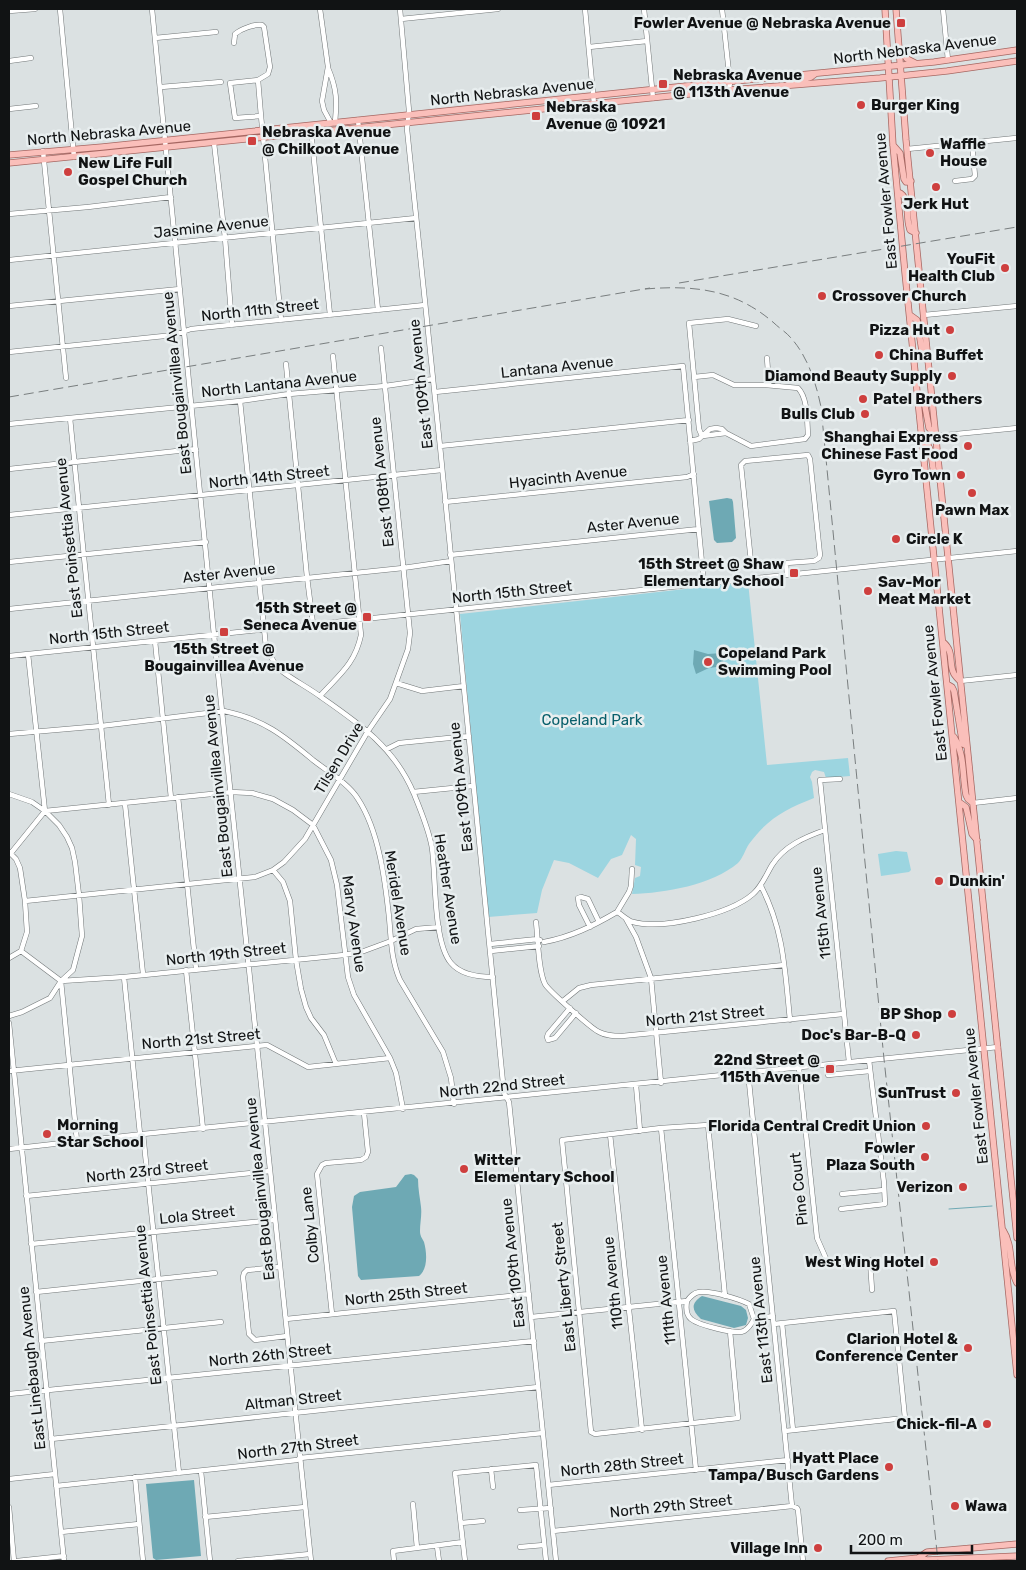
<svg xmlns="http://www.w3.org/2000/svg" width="1026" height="1570" font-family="Rubik,sans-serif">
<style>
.green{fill:#9cd5e0}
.water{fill:#6ea9b4}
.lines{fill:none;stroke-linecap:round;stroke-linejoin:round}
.stream{stroke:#6ea9b4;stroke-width:1}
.minor-casing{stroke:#727778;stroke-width:5.5}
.major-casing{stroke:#a66762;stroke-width:7}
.minor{stroke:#fff;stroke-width:4.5}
.major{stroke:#fabfba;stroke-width:5.5}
.rail{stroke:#797e7f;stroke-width:1;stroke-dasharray:10 5;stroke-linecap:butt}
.poi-dot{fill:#ce3f3e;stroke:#e8eeef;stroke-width:2}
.labels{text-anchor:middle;stroke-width:5;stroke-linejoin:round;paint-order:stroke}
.poi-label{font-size:15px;font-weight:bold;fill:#111314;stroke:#e8eeef;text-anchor:end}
.street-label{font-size:15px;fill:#111314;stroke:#e8eeef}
.park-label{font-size:15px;fill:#085f6b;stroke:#e8eeef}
</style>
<rect width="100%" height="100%" fill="#dbe1e2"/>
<path class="green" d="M748 582 767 765 848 758 850 776 826 778 824 772 815 770 812 772 810 777 812 782 814 798C786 809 768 818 749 844 745 850 743 858 738 863 712 885 665 893 632 894L635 878 640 876 641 867 635 865 636 839 631 835 622 855 611 859 598 878 569 863 554 860 542 890 537 913 488 917 460 614Z
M896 851 907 852 911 870 909 872 881 876 878 854Z"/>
<path class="water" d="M727 498 732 499 733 502 736 538 732 542 717 543 714 540 709 501Z
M694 650 708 654 722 653 724 666 709 668 696 674 693 664Z
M411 1174 414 1175 418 1179C418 1189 420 1198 421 1207 422 1215 420 1223 420 1231 420 1236 422 1238 424 1242 427 1253 428 1269 419 1276L361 1280 358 1276 352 1207 354 1196 360 1192 396 1187 405 1175Z
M702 1296 741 1306 746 1310 748 1318 746 1325 734 1328 701 1319C691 1310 691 1303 702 1296Z
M194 1480 201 1556 156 1560 153 1558 146 1484Z"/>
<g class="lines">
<path class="stream" d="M949 1209 992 1206"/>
<g class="minor-casing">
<path id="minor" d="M60 9 74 157
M152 9 214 635 311 1561
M320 9 328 67 322 101 324 110 331 123
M400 9 409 111 407 129 440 446 504 1093 509 1102 556 1561
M585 9 594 104
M644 9 653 98
M722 9 730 82 729 90
M943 9 948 60
M9 11 35 9
M401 19 498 9
M155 38 216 32
M234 43 235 34C241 29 254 24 262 25L264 27 270 67 268 74 258 80
M589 47 647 41
M9 61 31 58
M328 68C337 89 337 101 335 123
M161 87 221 82
M9 109 36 106
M261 116 258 80 230 83 235 118 261 116 281 320
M358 120 378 310
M311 131 330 315
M214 143 225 238 232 325
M907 149 1016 138
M43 151 66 378
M955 181 972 179 975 176 972 143
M9 214 88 207 171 197
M9 260 416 218
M9 306 180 289
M924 315 1017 306
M9 352 174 335 191 329 425 305
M767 358 769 385
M286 364 307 577 313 624
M435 392 683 366 704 584
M240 401 266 647C270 656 275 666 283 672 295 681 309 688 321 697 360 724 395 748 414 794 421 811 429 830 432 848 436 877 433 942 451 963 461 975 478 977 493 977
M70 418 109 805
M9 424 240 401 289 394 385 386 433 379
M702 436 699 429 689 323 728 319 756 326
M703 436 726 433
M936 436 1017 428
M690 441 699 439 710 429 716 428 722 429 726 433 751 446 805 439 808 435C807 421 808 398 798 388L766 385H734L713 375 694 377
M440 446 689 420
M9 469 196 449
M445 502 687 477 694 474
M9 515 442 470
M450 555 699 529
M9 562 206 542
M786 563 757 566 751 562 741 465 745 461 808 455 810 459 820 555 819 558 814 561 786 563 787 575
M9 609 403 568 451 561
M155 641 171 798
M28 654 45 811 59 825 67 837 72 848 75 862 79 895 82 936 73 970 61 981 77 1141
M9 656 1017 551
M960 681 1017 675
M396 683 422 691 464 686
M320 696C339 675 355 664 361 635L333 356
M9 734 101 726 224 711C263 719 283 735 313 760 327 771 349 784 358 799 379 831 385 880 389 917 391 938 391 960 400 980L443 1052 451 1078 454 1104
M387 749 399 743 469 736
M840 779 820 780 849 1062
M413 792 473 786
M9 794 32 802 45 811 231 792 252 793 273 799 293 810 313 825 331 860 337 885 348 977 354 995 390 1058 396 1073 403 1109
M178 797 196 969
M973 803 1017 798
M125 804 143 974
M9 852 16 859 20 868 25 901 27 932 21 951 9 958
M11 853 45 811
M273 870 283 882 290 901 296 960 301 989 306 1007 311 1018 324 1035 336 1064
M761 886C784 930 785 972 790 1020
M25 901 255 877 273 870 284 862 305 839 368 731 390 699 408 649 410 633 381 348
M617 912 629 892 631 886 632 869
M626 919 636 937 651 978 661 1083
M536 922C538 938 538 970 545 984 548 990 592 1029 599 1032 606 1036 614 1036 622 1036L843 1014
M590 927 579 905 578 898 581 897 588 899 599 922
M544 942C571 937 593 926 617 912 623 915 626 920 633 922 663 930 730 914 753 894 762 886 766 875 772 865 784 846 805 837 825 830
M490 944 538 939 540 940
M21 951 61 981 124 977 344 955 364 951 391 941 416 929 439 927
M491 951 539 946
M186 970 203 1129
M124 977 140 1134
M563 1001 579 988 591 985 784 965
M570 1008 548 1034 547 1037 548 1040 555 1038 576 1013
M9 1016 22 1012 50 998 61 981
M9 1023 64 1561
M799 1068 817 1238 828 1263 870 1260 872 1290
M9 1071 267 1045 308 1067 390 1058
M748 1072 792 1506 797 1508 798 1510 803 1561
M828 1075 870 1071
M636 1085 640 1131
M661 1128 696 1470
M143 1134 179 1473
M610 1134 642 1430
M9 1149C53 1144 98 1139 143 1134 428 1106 713 1077 998 1047
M842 1194 884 1190
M26 1196 270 1171
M841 1209 885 1204 884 1183 869 1060
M31 1244 275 1220
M280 1267 247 1270 244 1273 243 1277 249 1334 255 1340 287 1336
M36 1292 215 1273
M725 1296 708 1125 661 1128 562 1140 591 1432 595 1434 738 1418 730 1331
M687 1301C686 1307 686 1315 691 1319 698 1325 737 1335 744 1331 749 1328 752 1323 754 1319L773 1316
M332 1314 317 1174 322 1165 326 1163 361 1160 366 1157 368 1152 364 1113
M531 1317 687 1301C690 1297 693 1293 699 1292 710 1290 739 1299 749 1304L754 1319
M286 1319 529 1294
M782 1323 793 1430
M774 1324 894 1311 905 1418 785 1431
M41 1341 221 1322
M9 1394 534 1341
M51 1439 538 1387
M491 1469 493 1487
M201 1471 210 1561
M135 1477 143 1561
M9 1479 55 1474
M548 1485 788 1460
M56 1486 297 1460 300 1458 543 1433
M413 1504 417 1548
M9 1507 14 1561
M520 1510 551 1508
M205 1517 305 1507
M461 1523 483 1521
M553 1531 792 1506
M61 1532 139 1524
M437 1546 439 1561
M520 1547 544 1545
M17 1561 64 1556
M238 1561 310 1554
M394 1561 393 1551 463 1542
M465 1561 455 1473 536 1465 546 1561"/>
</g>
<g class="major-casing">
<path id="major" d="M885 9 893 145 905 273 1017 1375
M896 9 906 140 921 291 1017 1238
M900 50 907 59 915 63
M789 83 811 77 815 74
M893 145 900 153 904 179 906 182 911 181
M9 155 102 147 705 84 934 62 1017 50
M9 163 729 90 880 78 947 71 1017 61
M898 192C910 196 906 215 909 226L910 230 916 233
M910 315 917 320 922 351 928 357
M918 395 924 401 929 428 936 436
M922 439C933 445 931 461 934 473L936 477 940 481
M943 642C955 652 948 663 954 674 956 677 958 679 960 681
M947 684 952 687 954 691 962 740 963 744 967 746
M954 737C965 755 962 775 966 795L968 799 973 803
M959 802 966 807 972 834 977 840
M1003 1230C1014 1247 1008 1267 1017 1283
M918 1558 927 1552 1017 1544
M888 1561 918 1558 927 1560 1017 1556"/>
</g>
<use href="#minor" class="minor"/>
<use href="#major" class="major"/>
<path class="rail" d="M679 283 1017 227
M645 289C694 285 735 289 774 323 779 328 786 332 791 338 808 357 816 383 821 407L884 1059 938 1561
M9 397 650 288"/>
</g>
<g class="poi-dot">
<rect x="896" y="18" width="10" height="10" rx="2.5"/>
<rect x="658" y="79" width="10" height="10" rx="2.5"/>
<circle cx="861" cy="105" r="5"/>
<rect x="531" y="111" width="10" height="10" rx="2.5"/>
<rect x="247" y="136" width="10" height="10" rx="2.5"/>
<circle cx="930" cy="153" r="5"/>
<circle cx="68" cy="172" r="5"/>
<circle cx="936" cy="187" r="5"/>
<circle cx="1005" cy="268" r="5"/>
<circle cx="822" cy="296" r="5"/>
<circle cx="950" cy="330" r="5"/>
<circle cx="879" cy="355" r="5"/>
<circle cx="952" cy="376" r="5"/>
<circle cx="863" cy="399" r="5"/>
<circle cx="865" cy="414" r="5"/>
<circle cx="968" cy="446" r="5"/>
<circle cx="961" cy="475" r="5"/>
<circle cx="972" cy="493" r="5"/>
<circle cx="896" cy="539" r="5"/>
<rect x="789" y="568" width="10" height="10" rx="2.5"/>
<circle cx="868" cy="591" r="5"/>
<rect x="362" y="612" width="10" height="10" rx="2.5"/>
<rect x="219" y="627" width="10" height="10" rx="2.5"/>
<circle cx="708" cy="662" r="5"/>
<circle cx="939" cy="881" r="5"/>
<circle cx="952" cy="1014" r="5"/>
<circle cx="916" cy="1035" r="5"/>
<rect x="825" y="1064" width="10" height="10" rx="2.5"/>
<circle cx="956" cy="1093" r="5"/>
<circle cx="926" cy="1126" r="5"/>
<circle cx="47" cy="1134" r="5"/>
<circle cx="925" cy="1157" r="5"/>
<circle cx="464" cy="1169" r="5"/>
<circle cx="963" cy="1187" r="5"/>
<circle cx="934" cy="1262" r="5"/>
<circle cx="968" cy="1348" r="5"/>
<circle cx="987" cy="1424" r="5"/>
<circle cx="889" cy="1467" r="5"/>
<circle cx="955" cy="1506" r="5"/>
<circle cx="818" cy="1548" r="5"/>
</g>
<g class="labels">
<g class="poi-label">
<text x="891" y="28">Fowler Avenue @ Nebraska Avenue</text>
<text x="673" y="80" text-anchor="start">Nebraska Avenue<tspan x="673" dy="17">@ 113th Avenue</tspan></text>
<text x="871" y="110" text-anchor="start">Burger King</text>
<text x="546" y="112" text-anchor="start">Nebraska<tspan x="546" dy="17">Avenue @ 10921</tspan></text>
<text x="262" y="137" text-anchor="start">Nebraska Avenue<tspan x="262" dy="17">@ Chilkoot Avenue</tspan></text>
<text x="940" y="149" text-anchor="start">Waffle<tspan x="940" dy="17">House</tspan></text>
<text x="78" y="168" text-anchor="start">New Life Full<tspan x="78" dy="17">Gospel Church</tspan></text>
<text x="936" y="209" text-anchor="middle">Jerk Hut</text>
<text x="995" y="264">YouFit<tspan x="995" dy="17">Health Club</tspan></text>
<text x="832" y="301" text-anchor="start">Crossover Church</text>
<text x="940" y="335">Pizza Hut</text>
<text x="889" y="360" text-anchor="start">China Buffet</text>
<text x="942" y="381">Diamond Beauty Supply</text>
<text x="873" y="404" text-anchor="start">Patel Brothers</text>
<text x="855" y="419">Bulls Club</text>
<text x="958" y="442">Shanghai Express<tspan x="958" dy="17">Chinese Fast Food</tspan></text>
<text x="951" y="480">Gyro Town</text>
<text x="972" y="515" text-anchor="middle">Pawn Max</text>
<text x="906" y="544" text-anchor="start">Circle K</text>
<text x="784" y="569">15th Street @ Shaw<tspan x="784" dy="17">Elementary School</tspan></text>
<text x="878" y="587" text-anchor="start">Sav-Mor<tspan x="878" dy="17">Meat Market</tspan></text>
<text x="357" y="613">15th Street @<tspan x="357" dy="17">Seneca Avenue</tspan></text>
<text x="224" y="654" text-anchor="middle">15th Street @<tspan x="224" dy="17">Bougainvillea Avenue</tspan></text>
<text x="718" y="658" text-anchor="start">Copeland Park<tspan x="718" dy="17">Swimming Pool</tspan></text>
<text x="949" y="886" text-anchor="start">Dunkin'</text>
<text x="942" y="1019">BP Shop</text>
<text x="906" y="1040">Doc's Bar-B-Q</text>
<text x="820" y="1065">22nd Street @<tspan x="820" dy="17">115th Avenue</tspan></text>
<text x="946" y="1098">SunTrust</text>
<text x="57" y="1130" text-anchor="start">Morning<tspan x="57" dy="17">Star School</tspan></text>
<text x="916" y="1131">Florida Central Credit Union</text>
<text x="915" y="1153">Fowler<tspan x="915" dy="17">Plaza South</tspan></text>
<text x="474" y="1165" text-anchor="start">Witter<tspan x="474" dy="17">Elementary School</tspan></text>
<text x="953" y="1192">Verizon</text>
<text x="924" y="1267">West Wing Hotel</text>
<text x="958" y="1344">Clarion Hotel &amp;<tspan x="958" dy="17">Conference Center</tspan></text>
<text x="977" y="1429">Chick-fil-A</text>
<text x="879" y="1463">Hyatt Place<tspan x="879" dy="17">Tampa/Busch Gardens</tspan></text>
<text x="965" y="1511" text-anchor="start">Wawa</text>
<text x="808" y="1553">Village Inn</text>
</g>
<g class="street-label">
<text transform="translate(915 49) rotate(-7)" y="5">North Nebraska Avenue</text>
<text transform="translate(512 92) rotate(-6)" y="5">North Nebraska Avenue</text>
<text transform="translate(109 133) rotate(-5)" y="5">North Nebraska Avenue</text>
<text transform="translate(886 201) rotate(-95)" y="5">East Fowler Avenue</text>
<text transform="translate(211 227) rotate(-6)" y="5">Jasmine Avenue</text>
<text transform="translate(260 310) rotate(-6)" y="5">North 11th Street</text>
<text transform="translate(557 367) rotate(-6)" y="5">Lantana Avenue</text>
<text transform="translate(177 383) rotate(-96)" y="5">East Bougainvillea Avenue</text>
<text transform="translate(279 384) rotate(-6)" y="5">North Lantana Avenue</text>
<text transform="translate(421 384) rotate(-96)" y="5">East 109th Avenue</text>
<text transform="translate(269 477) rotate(-6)" y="5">North 14th Street</text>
<text transform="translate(568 477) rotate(-6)" y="5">Hyacinth Avenue</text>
<text transform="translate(382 482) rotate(-96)" y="5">East 108th Avenue</text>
<text transform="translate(633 523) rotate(-6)" y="5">Aster Avenue</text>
<text transform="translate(69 538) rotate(-96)" y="5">East Poinsettia Avenue</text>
<text transform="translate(229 573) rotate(-6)" y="5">Aster Avenue</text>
<text transform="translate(512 592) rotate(-6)" y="5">North 15th Street</text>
<text transform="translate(109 633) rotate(-6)" y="5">North 15th Street</text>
<text transform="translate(935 693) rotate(-96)" y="5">East Fowler Avenue</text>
<text transform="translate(339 758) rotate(-59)" y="5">Tilsen Drive</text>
<text transform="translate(218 786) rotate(-96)" y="5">East Bougainvillea Avenue</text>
<text transform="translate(461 787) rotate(-96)" y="5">East 109th Avenue</text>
<text transform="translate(448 889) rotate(81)" y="5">Heather Avenue</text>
<text transform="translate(398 903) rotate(81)" y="5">Meridel Avenue</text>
<text transform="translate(821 913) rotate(-96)" y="5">115th Avenue</text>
<text transform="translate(354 924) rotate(82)" y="5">Marvy Avenue</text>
<text transform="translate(226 954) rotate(-6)" y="5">North 19th Street</text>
<text transform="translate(705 1016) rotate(-5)" y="5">North 21st Street</text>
<text transform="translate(201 1039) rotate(-5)" y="5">North 21st Street</text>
<text transform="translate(502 1086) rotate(-6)" y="5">North 22nd Street</text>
<text transform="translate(976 1096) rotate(-96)" y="5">East Fowler Avenue</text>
<text transform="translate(147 1171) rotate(-6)" y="5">North 23rd Street</text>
<text transform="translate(260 1189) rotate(-96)" y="5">East Bougainvillea Avenue</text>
<text transform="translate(799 1189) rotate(-96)" y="5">Pine Court</text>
<text transform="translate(197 1215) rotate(-6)" y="5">Lola Street</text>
<text transform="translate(310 1225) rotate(-96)" y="5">Colby Lane</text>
<text transform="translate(513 1263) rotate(-96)" y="5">East 109th Avenue</text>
<text transform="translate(613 1283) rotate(-96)" y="5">110th Avenue</text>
<text transform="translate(564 1287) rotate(-96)" y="5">East Liberty Street</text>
<text transform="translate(406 1294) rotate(-6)" y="5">North 25th Street</text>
<text transform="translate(666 1300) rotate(-96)" y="5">111th Avenue</text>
<text transform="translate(148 1305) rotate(-96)" y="5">East Poinsettia Avenue</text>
<text transform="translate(761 1320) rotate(-96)" y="5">East 113th Avenue</text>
<text transform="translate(270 1355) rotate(-6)" y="5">North 26th Street</text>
<text transform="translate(32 1368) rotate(-96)" y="5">East Linebaugh Avenue</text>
<text transform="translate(293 1400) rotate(-6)" y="5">Altman Street</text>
<text transform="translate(298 1447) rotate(-7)" y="5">North 27th Street</text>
<text transform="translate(622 1465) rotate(-6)" y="5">North 28th Street</text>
<text transform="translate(671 1506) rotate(-6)" y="5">North 29th Street</text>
</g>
<g class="park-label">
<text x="592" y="725">Copeland Park</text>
</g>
</g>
<rect width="1026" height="1570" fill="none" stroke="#111314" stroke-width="20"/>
<path d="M851 1545v8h121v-8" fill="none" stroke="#111314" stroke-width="2.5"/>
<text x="858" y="1545" font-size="15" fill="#111314" stroke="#e8eeef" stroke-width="4" paint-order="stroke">200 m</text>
</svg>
